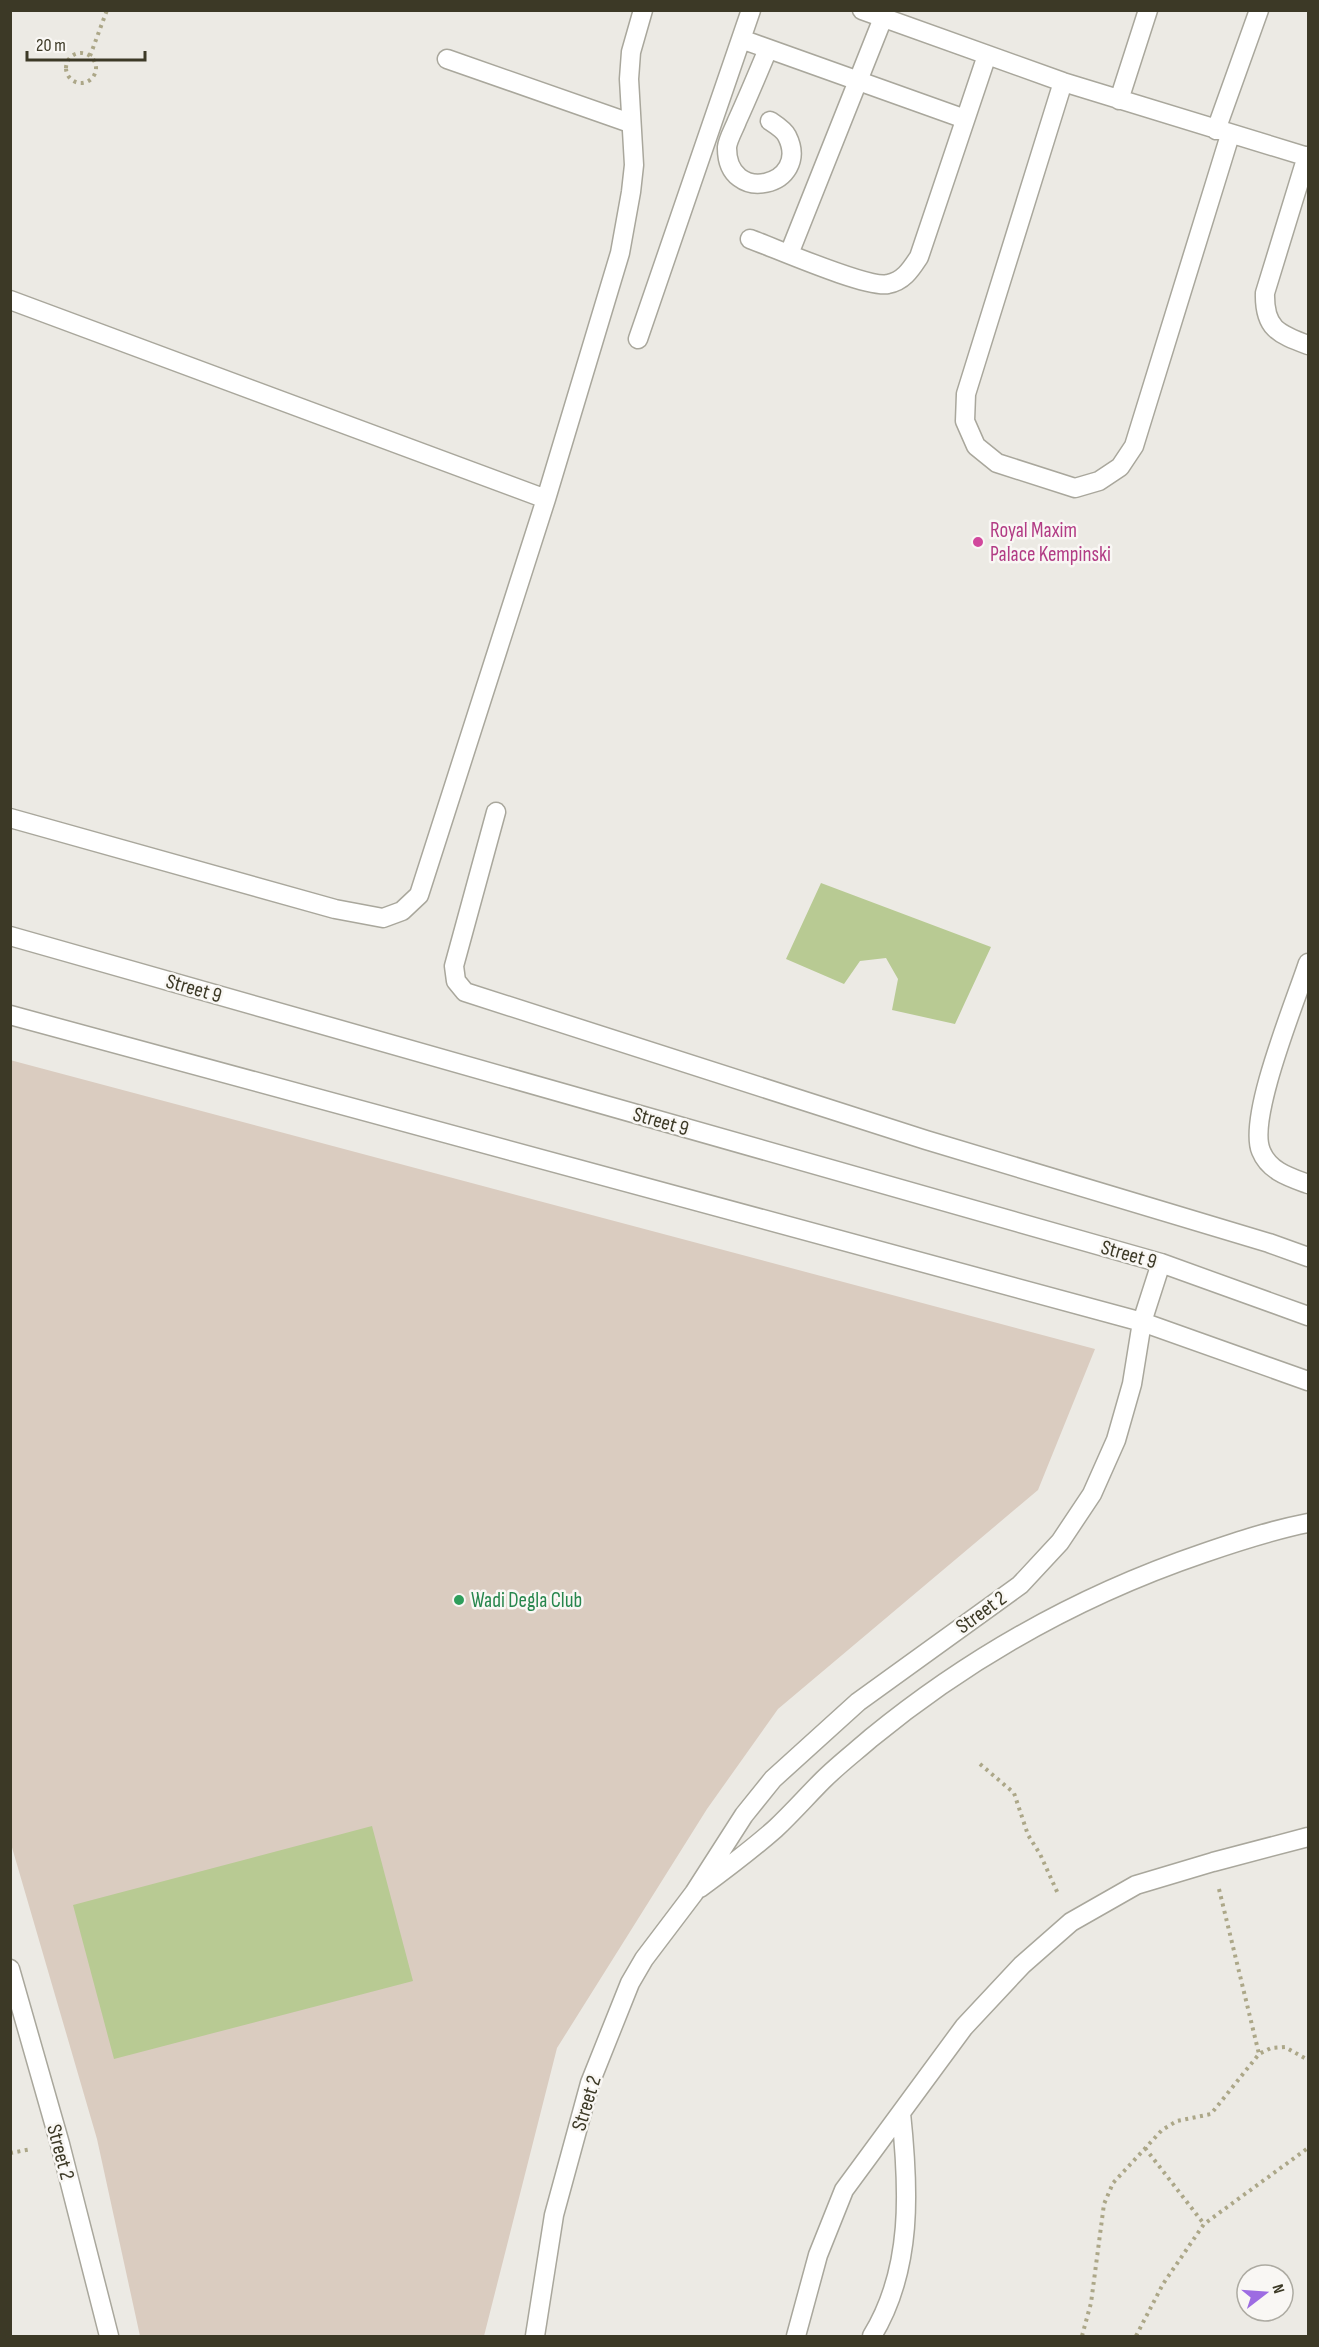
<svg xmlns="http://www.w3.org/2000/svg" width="1319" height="2347" font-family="'Sofia Sans Condensed',sans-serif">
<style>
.green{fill:#daccc0}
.water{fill:#b8ca93}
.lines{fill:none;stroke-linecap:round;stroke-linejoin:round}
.service-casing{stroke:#a9a79c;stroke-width:21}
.minor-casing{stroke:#a9a79c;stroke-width:21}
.tertiary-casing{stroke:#a9a79c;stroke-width:21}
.path{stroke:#aca788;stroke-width:4;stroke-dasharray:3 4.5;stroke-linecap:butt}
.service{stroke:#fff;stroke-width:18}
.minor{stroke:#fff;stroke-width:18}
.tertiary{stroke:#fff;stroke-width:18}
.hotel-dot{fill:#d1479c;stroke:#f9f7f4;stroke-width:2}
.leisure-dot{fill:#2e9e5b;stroke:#f9f7f4;stroke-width:2}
.labels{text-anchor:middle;stroke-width:5;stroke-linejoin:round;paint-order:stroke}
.hotel-label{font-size:21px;fill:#b23c85;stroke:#f9f7f4;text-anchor:start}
.street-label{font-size:21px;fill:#3c3926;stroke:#f9f7f4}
.leisure-label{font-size:21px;fill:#27864d;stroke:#f9f7f4;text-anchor:start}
</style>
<rect width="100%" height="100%" fill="#eceae4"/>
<path class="green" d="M10 1060 1095 1349 1038 1490 778 1709 707 1809 557 2048 484 2336H140L97 2139 11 1844Z"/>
<path class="water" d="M821 883 991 947 955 1024 892 1010 898 979 886 958 860 961 844 984 786 959Z
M372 1826 413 1981 114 2059 73 1905Z"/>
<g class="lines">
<g class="service-casing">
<path id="service" d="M862 10 1063 82 1308 157
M741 39 965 119
M768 49C758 73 748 97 737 121 734 129 728 139 727 147 726 207 812 186 787 136 784 130 776 125 770 121
M447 59 630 123
M1063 82 966 394 965 421 976 446 997 463 1075 488 1099 481 1120 467 1134 446 1230 135
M1119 100 1148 10
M1216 130 1259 10
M1307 156 1265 293C1264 328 1278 334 1308 345
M750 239C775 248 868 289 888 284 904 281 911 269 919 257L987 55
M789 254 883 18
M638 339 751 10"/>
</g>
<g class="minor-casing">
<path id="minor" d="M10 300 546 499
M496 812 454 966 456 981 465 992 926 1140 1269 1243 1308 1257
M10 818 335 909 383 918 402 911 419 895 546 499 620 253 631 192 634 165 629 79 631 52 643 10
M1308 963C1296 1000 1247 1118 1261 1151 1269 1171 1289 1177 1308 1184
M796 2336 818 2255 844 2190 964 2027 1022 1965 1071 1922 1136 1885 1213 1862 1308 1837
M872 2336C913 2269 909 2189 901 2113"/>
</g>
<g class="tertiary-casing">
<path id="tertiary" d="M10 936 1161 1263 1308 1316
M10 1015 1142 1322 1308 1381
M700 1888C726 1869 751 1850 775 1829 792 1813 807 1796 823 1780 838 1765 855 1752 871 1738 970 1657 1083 1594 1204 1553 1239 1541 1272 1530 1308 1523
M10 1969 60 2144 109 2336
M535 2336 554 2215 590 2083 630 1983 644 1959 694 1893 744 1815 773 1779 858 1702 1020 1585 1060 1542 1092 1494 1116 1440 1132 1384 1142 1322 1161 1263"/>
</g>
<path class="path" d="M66 68a15 15 0 1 1 30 0a15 15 0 1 1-30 0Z
M90 56 107 10
M980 1764 1014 1793 1028 1835 1040 1854 1059 1896
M1219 1889 1259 2054
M1145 2148 1204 2224
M10 2153 32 2149
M1082 2336 1091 2303 1104 2204 1113 2183 1162 2130 1177 2121 1211 2114 1259 2054 1271 2048 1285 2047 1308 2060
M1136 2336 1163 2284 1204 2224 1308 2148"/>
<use href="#service" class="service"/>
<use href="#minor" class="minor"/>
<use href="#tertiary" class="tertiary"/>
</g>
<circle class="hotel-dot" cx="978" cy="542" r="6"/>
<circle class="leisure-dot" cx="459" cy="1600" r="6"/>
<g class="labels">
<g class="hotel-label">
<text x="990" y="537">Royal Maxim<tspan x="990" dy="24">Palace Kempinski</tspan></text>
</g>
<g class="street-label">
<text transform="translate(194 988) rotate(16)" y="7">Street 9</text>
<text transform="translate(661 1121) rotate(16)" y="7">Street 9</text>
<text transform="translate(1129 1254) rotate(16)" y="7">Street 9</text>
<text transform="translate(981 1612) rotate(-36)" y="7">Street 2</text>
<text transform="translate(586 2103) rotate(-73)" y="7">Street 2</text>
<text transform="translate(61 2152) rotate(75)" y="7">Street 2</text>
</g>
<g class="leisure-label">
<text x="471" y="1607">Wadi Degla Club</text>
</g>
</g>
<rect width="1319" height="2347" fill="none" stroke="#3c3926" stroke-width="24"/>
<g transform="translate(1265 2293) rotate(73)"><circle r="28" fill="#f9f7f4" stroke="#adaba2" stroke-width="1.5"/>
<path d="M0-4.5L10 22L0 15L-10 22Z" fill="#9d6ce2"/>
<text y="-9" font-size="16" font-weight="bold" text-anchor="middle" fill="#3c3926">N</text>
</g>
<path d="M27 51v9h118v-9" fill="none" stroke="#3c3926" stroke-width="3"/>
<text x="36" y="51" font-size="18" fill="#3c3926" stroke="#f9f7f4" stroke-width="4.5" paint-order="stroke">20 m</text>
</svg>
